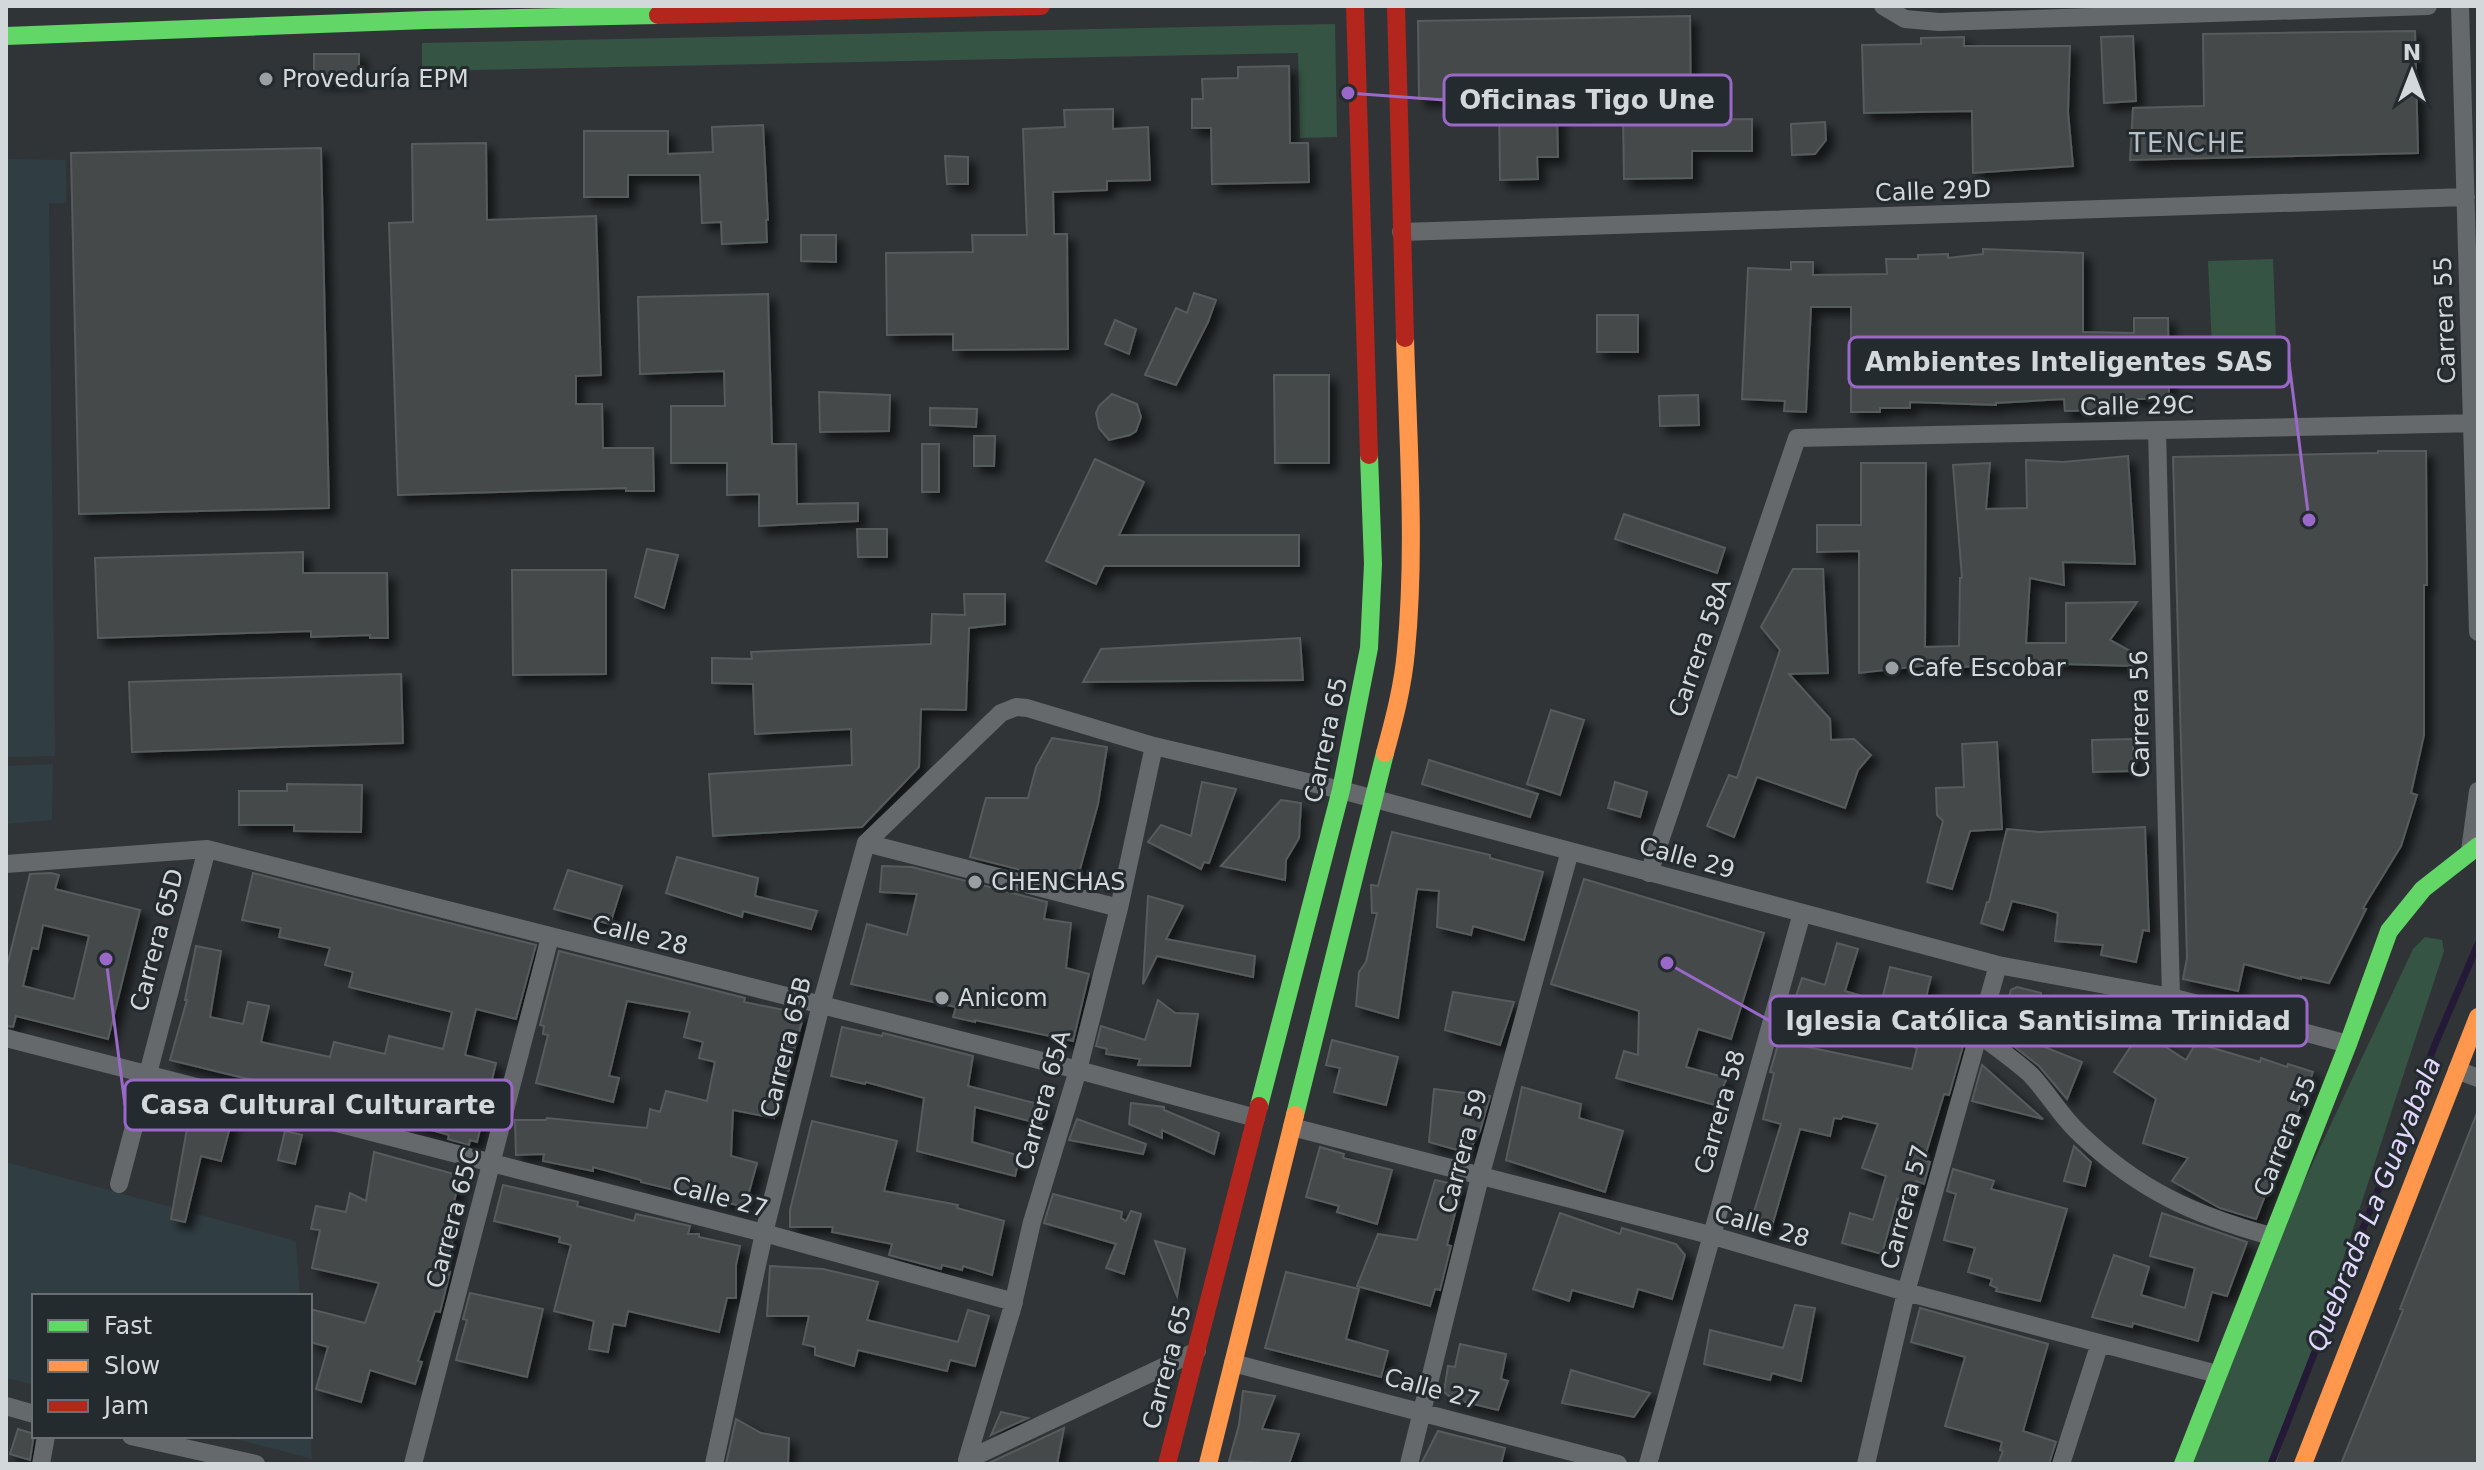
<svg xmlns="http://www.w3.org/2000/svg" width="2484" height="1470" font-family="'DejaVu Sans',sans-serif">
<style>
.built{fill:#303d43}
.green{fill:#365444}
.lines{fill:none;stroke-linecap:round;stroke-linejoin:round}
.stream{stroke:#241a38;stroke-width:7}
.building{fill:#444949;stroke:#575b5c;stroke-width:2;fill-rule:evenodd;filter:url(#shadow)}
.street{stroke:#66696b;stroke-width:18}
.fast{stroke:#63d668;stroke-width:18}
.slow{stroke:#ff974d;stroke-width:18}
.jam{stroke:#b3261e;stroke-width:18}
.poi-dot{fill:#9a9fa1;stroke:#232b2f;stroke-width:3}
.labels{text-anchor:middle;stroke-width:6;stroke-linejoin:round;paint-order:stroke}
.poi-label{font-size:24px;fill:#d3d8da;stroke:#232b2f;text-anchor:start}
.street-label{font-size:24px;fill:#d3d8da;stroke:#232b2f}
.neighbourhood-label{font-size:26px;letter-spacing:2px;fill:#b7c1c5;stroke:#232b2f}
.water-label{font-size:26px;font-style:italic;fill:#e3d7ff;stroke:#232b2f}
.leader{fill:none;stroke:#9a68c8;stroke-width:3}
.callout-dot{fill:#9a68c8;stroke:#232b2f;stroke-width:3}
.callout{fill:#232b2f;stroke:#9a68c8;stroke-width:3}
.callout-label{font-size:26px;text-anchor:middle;font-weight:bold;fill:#d3d8da}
</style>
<defs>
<filter id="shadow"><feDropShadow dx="7" dy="7" stdDeviation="4" flood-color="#0009"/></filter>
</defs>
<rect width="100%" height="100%" fill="#303436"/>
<path class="built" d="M8 159 66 160V203H49L55 756 6 757Z
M53 764 52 820 6 824V766Z
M6 1162 296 1241 300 1296H34V1385L6 1378Z
M310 1433 312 1459 224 1436H310Z"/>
<path class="green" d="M1335 24 1337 137 1300 138 1298 53 422 71V43Z
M2273 259 2277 367 2213 370 2208 261Z
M2425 937 2442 940 2444 951 2276 1464H2190L2240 1318 2413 949Z"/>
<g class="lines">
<path class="stream" d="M2271 1464 2436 1042 2478 944"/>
</g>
<path class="building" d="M1690 16 1691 120 1752 119V151H1692V178L1624 179 1623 112 1557 113 1558 157H1537L1538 179 1500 180 1499 98 1419 99 1418 21Z
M2415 31 2418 153 2130 160 2133 108 2204 106 2203 34Z
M2133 36 2136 101 2104 103 2101 37Z
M1964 37V46H2070L2068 112 2073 166 1973 173 1972 111 1864 113 1862 45 1921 44V38Z
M314 54H359V81H314Z
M1289 66 1290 143H1308L1309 182 1212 184 1211 128H1192V99H1203L1202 79 1238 78V67Z
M1113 109V129L1148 127 1150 180 1107 181V190L1053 192 1054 234H1067L1068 349 953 350V334L887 335 886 253 973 252 972 235H1027L1023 129 1065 127 1064 110Z
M1825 122 1826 140 1815 154 1792 155 1791 124Z
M763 125 768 220H766L767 242 722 244 721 222 702 223 700 175H628V197H584V131H668V154L713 152 712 127Z
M486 143 487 220 596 216 601 375 576 376V404H602L603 448H653L654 491H626V488L398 495 389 223 413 222 412 144Z
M321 148 329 508 79 514 71 153Z
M945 156 968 157V184H947Z
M801 235H836V262L801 261Z
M1983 249 2083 253V332L2134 333V318H2168L2169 399H2122L2123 410 2065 411 2064 399 1996 403V405L1910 402V408H1880V412H1851V307H1811L1806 412 1784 411 1785 401 1742 399 1748 268 1791 270V262H1813V275L1887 274 1886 259H1918V255L1948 254V258L1983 254Z
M1194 293 1216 300 1208 322 1176 385 1145 375 1176 308 1187 313Z
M768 294 772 444H796L797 504 858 503V521L759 526V494L727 495V463H671V406H725L724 371 640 374 638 297Z
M1597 315H1638V352H1597Z
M1115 320 1136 329 1129 354 1105 344Z
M1274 375H1329V463H1275Z
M819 392 890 395 889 431 820 432Z
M1112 394 1137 404 1141 417 1136 431 1130 435 1109 440 1099 428 1096 413 1099 406Z
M1698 395 1699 425 1660 426 1659 396Z
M930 408 977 409 976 427 930 425Z
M974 436H995L994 466H974Z
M922 444H939V492H922Z
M2378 451H2426L2427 585H2424V735L2411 793 2417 795 2401 846 2363 908 2366 909 2329 983 2301 977V979L2244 964 2238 991 2183 979 2187 958 2173 457 2378 453Z
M2128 456 2135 564 2063 562 2064 585 2030 578 2026 643H2066V603L2137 602 2110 640 2130 651 2133 666 2026 663 1930 669V665L1859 673V551L1817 552V525H1861V463H1926L1925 647 1959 646 1960 578H1962L1953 465 1990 463 1986 509 2027 508 2026 460 2063 462Z
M1095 459 1144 482 1119 535H1299V566H1104L1096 584 1046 561Z
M1624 514 1725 548 1717 573 1615 539Z
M857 529H887V557H858Z
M647 549 678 555 664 608 635 597Z
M303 552V573H387L388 638H370V635L311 637V631L98 638 95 558Z
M1793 569H1823L1828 673 1789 674 1830 719 1831 740 1854 739 1871 755 1858 770 1845 808 1757 777 1734 837 1707 826 1729 775 1737 778 1752 734 1780 650 1761 627Z
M512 570H606V674L513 675Z
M964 594H1005V624L969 628 966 710 921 709 919 767 862 827 713 836 709 774 852 765 851 729 755 734 753 684 712 683V658L752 659 751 652 931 644 932 614 965 615Z
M1300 638 1303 680 1083 682 1101 649Z
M401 674 403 743 132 752 129 682Z
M1551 710 1584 720 1560 795 1527 784Z
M1052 738 1107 747 1098 804 1077 880 1053 874 1052 878 970 857 986 798H1028L1036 767Z
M2133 739V771L2093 772 2092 740Z
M1997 742 2002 829 1970 831 1952 889 1927 882 1943 821 1937 815 1936 788 1964 787 1962 744Z
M1429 760 1538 794 1530 817 1422 784Z
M1202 782 1236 789 1209 863 1204 862 1201 869 1148 842 1161 825 1191 836Z
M1615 782 1647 792 1640 817 1608 808Z
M287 784 362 785 361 832 294 831V825H239V791H287Z
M1281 800 1301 803 1299 838 1286 860 1285 880 1221 866Z
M2145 827 2149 931 2143 930 2136 962 2101 955 2103 945 2055 941 2058 913 2042 908 2012 901 2003 930 1981 923 1987 902H1989L2007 829 2039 832Z
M1392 832 1490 855V858L1543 872 1524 940 1473 926 1471 935 1437 927 1439 891 1417 889 1398 1018 1356 1006 1359 972 1366 962 1377 913H1372L1371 885 1378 886Z
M677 857 758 878 755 896 817 911 811 929 743 911 742 917 666 893Z
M882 866 912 867 1047 902 1044 919 1071 923 1066 968 1089 974 1073 1041 975 1020V1022L953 1017 956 1007 851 984 867 924 907 935 917 894 880 892Z
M568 870 622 886 610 924 554 909Z
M51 873 59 875 55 889 140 910 108 1039 16 1016 13 1027 6 1026V970L30 874ZM43 925 89 936 74 999 23 986 32 948 38 949Z
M253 873 536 945 516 1019 476 1009 465 1055 496 1063 477 1142 470 1140 469 1145 448 1139 449 1135 371 1113V1111L281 1090V1087L170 1060 187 1000H185L196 946 221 951 210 1017 243 1024 248 1002 269 1006 261 1042 330 1057 334 1042 385 1054 389 1036 443 1049 452 1012 349 987 353 972 325 965 330 948 279 937 281 928 242 920Z
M1584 879 1764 933 1731 1039 1698 1029 1686 1067 1727 1078 1715 1105 1616 1078 1624 1051 1638 1055 1639 1011 1551 984Z
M1148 896 1183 906 1166 939 1255 956 1253 977 1157 956 1143 984Z
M1837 943 1858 949 1845 991 1865 997 1855 1028 1792 1008 1802 978 1825 985Z
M559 951 745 998 744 1002 804 1014 786 1080 783 1079 774 1118 733 1110 731 1156 757 1163 745 1207 641 1182V1180L593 1167V1171L543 1161 544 1154 516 1155 515 1120H546L547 1118 647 1128 650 1109 660 1112 666 1091 707 1101 715 1062 699 1058 703 1042 684 1037 690 1012 627 1001 609 1076 619 1078 613 1102 536 1083 548 1035 543 1034 544 1026 540 1025Z
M1890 967 1931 977 1922 1013 1882 1000Z
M2017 987 2041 993 2032 1026 2041 1028 2037 1044 2082 1062 2067 1099 2039 1066 1992 1029 1996 1017 2003 1019 2011 990Z
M1453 992 1514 1002 1500 1045 1445 1030Z
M1158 1000 1175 1013 1198 1014 1190 1066 1138 1065 1140 1059 1106 1054 1107 1049 1096 1046 1101 1026 1145 1040Z
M1924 1012 1971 1018 1949 1095 1944 1094 1924 1160 1930 1162 1924 1184 1916 1181 1908 1204 1897 1199 1882 1254 1842 1243 1850 1213 1873 1220 1886 1176 1862 1168 1878 1124 1843 1116 1841 1119 1834 1118 1830 1136 1800 1129 1770 1233 1749 1228 1781 1124 1763 1119 1774 1073 1770 1072 1779 1041 1912 1069 1917 1048 1914 1047Z
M842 1027 882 1036 883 1033 973 1056 968 1086 1046 1106 1041 1124 975 1107 972 1142 1020 1156 1015 1176 917 1151 924 1098 866 1082 865 1084 831 1076Z
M2141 1031 2186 1060 2196 1043 2260 1062 2261 1058 2287 1067 2288 1064 2313 1072 2256 1219 2220 1208 2172 1181 2188 1158 2143 1143 2156 1099 2114 1072Z
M1332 1040 1398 1057 1386 1105 1334 1092 1340 1068 1326 1065Z
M1982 1065 2043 1119 1972 1101Z
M1522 1087 1581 1104 1579 1118 1623 1131 1605 1192 1506 1160Z
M1434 1089 1490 1096 1480 1131 1468 1153 1429 1142Z
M1131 1103 1164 1107V1110L1219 1133 1214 1154 1162 1130V1138L1129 1124Z
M191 1106 233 1116 221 1161 201 1156 185 1222 171 1219Z
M2477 1113 2478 1464H2341L2403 1310 2400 1309Z
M1077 1119 1146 1144 1143 1154 1069 1140Z
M812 1121 897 1141 884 1191 958 1205 957 1208 1004 1221 992 1275 963 1266 962 1270 942 1265 941 1269 889 1255 892 1244 832 1232 833 1227H790V1210Z
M285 1131 302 1135 295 1164 278 1160Z
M2074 1146 2091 1162 2085 1186 2064 1181Z
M1320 1147 1344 1154 1343 1158 1392 1170 1377 1224 1337 1212 1339 1206 1306 1197Z
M374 1152 461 1176 446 1230 455 1232 444 1270 450 1272 440 1312 435 1311 418 1361 422 1362 415 1384 370 1370 361 1402 316 1389 328 1347 310 1342V1309L365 1323 379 1283 312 1268 320 1230 311 1229 316 1206 346 1212 350 1193 366 1201Z
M1953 1169 1994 1181 1991 1189 2067 1209 2040 1301 1996 1291 1997 1288 1990 1285 1992 1279 1968 1272 1975 1248 1944 1240 1956 1194 1947 1191Z
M1435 1180 1462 1186 1447 1245 1451 1246 1440 1290 1435 1289 1430 1306 1357 1286 1378 1234 1417 1240Z
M503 1185 578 1202 577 1206 634 1221 636 1214 690 1226 688 1234H699V1237L740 1246 736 1265V1298H727L719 1332 628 1311 625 1326 613 1324 608 1352 589 1349 594 1321 554 1311 571 1245 559 1242 560 1237 494 1221Z
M1053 1194 1122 1212 1121 1218 1126 1221 1131 1211 1141 1214 1124 1274 1106 1268 1116 1244 1044 1223Z
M1560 1213 1620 1234 1622 1228 1676 1244 1685 1255 1672 1299 1638 1289 1633 1307 1572 1290 1569 1301 1533 1289Z
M2162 1213 2247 1242 2227 1296 2212 1292 2198 1341 2133 1323 2132 1327 2092 1317 2114 1255 2149 1267 2141 1295 2185 1308 2195 1268 2150 1256Z
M1155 1241 1185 1249 1177 1296Z
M770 1266 823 1269 878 1282 867 1320 958 1342 968 1310 989 1316 975 1366 950 1360 947 1371 858 1350 854 1366 815 1355V1347L803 1344 809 1316H767Z
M1286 1272 1359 1289 1346 1339 1388 1351 1381 1377 1265 1348Z
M470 1293 543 1309 527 1377 456 1360 467 1320 463 1319Z
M1795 1305 1815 1308 1801 1381 1772 1373 1770 1380 1704 1364 1710 1330 1783 1348Z
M1920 1308 2048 1344 2023 1431 2056 1442 2049 1464H1998L2003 1451 2000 1450 2002 1442 1945 1426 1965 1357 1911 1342Z
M1460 1344 1506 1354 1501 1379 1508 1381 1498 1410 1453 1399 1444 1392 1448 1366 1455 1367Z
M1571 1370 1650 1393 1634 1417 1562 1403Z
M1243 1391 1275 1396 1262 1429 1299 1434 1289 1464 1229 1461 1239 1425Z
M1001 1412 1028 1418 991 1435Z
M736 1419 761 1433 789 1438 788 1464H726Z
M1064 1428 1057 1464H987Z
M18 1429 34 1434 30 1460 10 1454Z
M1438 1431 1505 1448 1501 1464H1421Z"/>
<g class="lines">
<path class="street" d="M1883 6 1905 19 1939 22 2428 6
M2460 6 2478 632
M1401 232 2466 197
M2157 430 2171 997
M866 843 1119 908
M2470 851 2478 791
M6 864 207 849 1078 1070 1256 1118
M1649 873 1797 438 2478 423
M1978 1033C1995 1047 2015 1060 2031 1075 2048 1093 2060 1115 2078 1132 2137 1189 2193 1215 2271 1236
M6 1038 764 1233 1014 1302 967 1460 1197 1351
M2457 1070 2478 1078
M1292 1127 1710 1235 1906 1292 2217 1374
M119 1184 207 849
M1011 1313 1032 1222 1078 1070 1119 908 1154 746
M1233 1363 1618 1464
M6 1406 34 1414
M131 1436 256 1464
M41 1464 46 1436
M413 1464 550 937
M714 1464 764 1233 821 1005 866 843 1001 713 1016 707 1027 708 1154 746 1341 790 1998 965 2171 997 2348 1044
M1409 1464 1480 1177 1570 851
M1648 1464 1802 913
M1866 1464 1906 1292 1998 965
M2061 1464 2100 1343"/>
<path class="fast" d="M6 36 426 20 658 15
M1259 1106 1341 790 1369 648 1373 564 1369 455
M1295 1115 1385 753
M2183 1464 2348 1044 2389 931 2423 889 2478 846"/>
<path class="slow" d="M1385 753C1394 720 1403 686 1406 651 1416 548 1408 442 1405 338
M1208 1464 1295 1115
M2303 1464 2478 1017"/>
<path class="jam" d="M1355 6 1369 455
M1396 6 1405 338
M658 15 1041 6
M1167 1464 1259 1106"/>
</g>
<g class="poi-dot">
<circle cx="266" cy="79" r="8"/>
<circle cx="1892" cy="668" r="8"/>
<circle cx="975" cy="882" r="8"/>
<circle cx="942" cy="998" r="8"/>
</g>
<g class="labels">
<g class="poi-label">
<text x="282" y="87">Proveduría EPM</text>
<text x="1908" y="676">Cafe Escobar</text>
<text x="991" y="890">CHENCHAS</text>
<text x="958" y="1006">Anicom</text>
</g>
<g class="street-label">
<text transform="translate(1933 191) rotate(-2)" y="8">Calle 29D</text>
<text transform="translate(2445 320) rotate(-92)" y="8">Carrera 55</text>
<text transform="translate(2137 406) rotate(-1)" y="8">Calle 29C</text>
<text transform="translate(1700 648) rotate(-71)" y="8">Carrera 58A</text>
<text transform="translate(2140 714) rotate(-91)" y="8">Carrera 56</text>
<text transform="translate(1326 740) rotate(-78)" y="8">Carrera 65</text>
<text transform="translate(1687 858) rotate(15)" y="8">Calle 29</text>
<text transform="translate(640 935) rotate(14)" y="8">Calle 28</text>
<text transform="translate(157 940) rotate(-75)" y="8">Carrera 65D</text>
<text transform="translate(786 1047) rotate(-76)" y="8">Carrera 65B</text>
<text transform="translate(1043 1100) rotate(-74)" y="8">Carrera 65A</text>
<text transform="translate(1720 1112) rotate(-74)" y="8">Carrera 58</text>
<text transform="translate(2285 1136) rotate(-68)" y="8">Carrera 55</text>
<text transform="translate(1463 1151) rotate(-75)" y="8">Carrera 59</text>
<text transform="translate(720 1197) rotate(15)" y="8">Calle 27</text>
<text transform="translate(1905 1207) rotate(-75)" y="8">Carrera 57</text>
<text transform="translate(453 1218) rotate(-75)" y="8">Carrera 65C</text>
<text transform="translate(1762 1226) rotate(16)" y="8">Calle 28</text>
<text transform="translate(1167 1367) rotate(-75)" y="8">Carrera 65</text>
<text transform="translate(1432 1389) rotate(15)" y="8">Calle 27</text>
</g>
<g class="neighbourhood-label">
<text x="2188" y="152">TENCHE</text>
</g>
<g class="water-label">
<text transform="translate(2374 1204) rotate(-68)" y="9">Quebrada La Guayabala</text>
</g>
</g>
<path class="leader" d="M1348 93L1444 100M2309 520L2289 362M1667 963L1770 1021M106 959L125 1105"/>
<g class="callout-dot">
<circle cx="1348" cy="93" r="8"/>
<circle cx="2309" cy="520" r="8"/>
<circle cx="1667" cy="963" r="8"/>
<circle cx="106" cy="959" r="8"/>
</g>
<g class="callout">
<rect x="1444" y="75" width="287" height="50" rx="8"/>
<rect x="1849" y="337" width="440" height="50" rx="8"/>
<rect x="1770" y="996" width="537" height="50" rx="8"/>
<rect x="125" y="1080" width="387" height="50" rx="8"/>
</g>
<g class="callout-label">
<text x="1587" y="109">Oficinas Tigo Une</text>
<text x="2069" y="371">Ambientes Inteligentes SAS</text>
<text x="2038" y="1030">Iglesia Católica Santisima Trinidad</text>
<text x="318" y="1114">Casa Cultural Culturarte</text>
</g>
<rect width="2484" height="1470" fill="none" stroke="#d3d8da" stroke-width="16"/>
<rect x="32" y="1294" width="280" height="144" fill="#232b2f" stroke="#697073" stroke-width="2"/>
<rect x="48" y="1320" width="40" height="12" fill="#63d668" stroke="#697073" stroke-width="2"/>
<text x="104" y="1334" font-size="24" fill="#d3d8da">Fast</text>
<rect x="48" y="1360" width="40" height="12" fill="#ff974d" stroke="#697073" stroke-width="2"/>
<text x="104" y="1374" font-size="24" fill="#d3d8da">Slow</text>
<rect x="48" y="1400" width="40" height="12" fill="#b3261e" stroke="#697073" stroke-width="2"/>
<text x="104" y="1414" font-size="24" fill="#d3d8da">Jam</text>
<g transform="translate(2412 72)" stroke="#232b2f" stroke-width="6" paint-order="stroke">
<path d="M0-6L14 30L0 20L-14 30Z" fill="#d3d8da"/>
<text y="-12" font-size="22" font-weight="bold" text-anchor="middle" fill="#d3d8da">N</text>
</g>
</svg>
